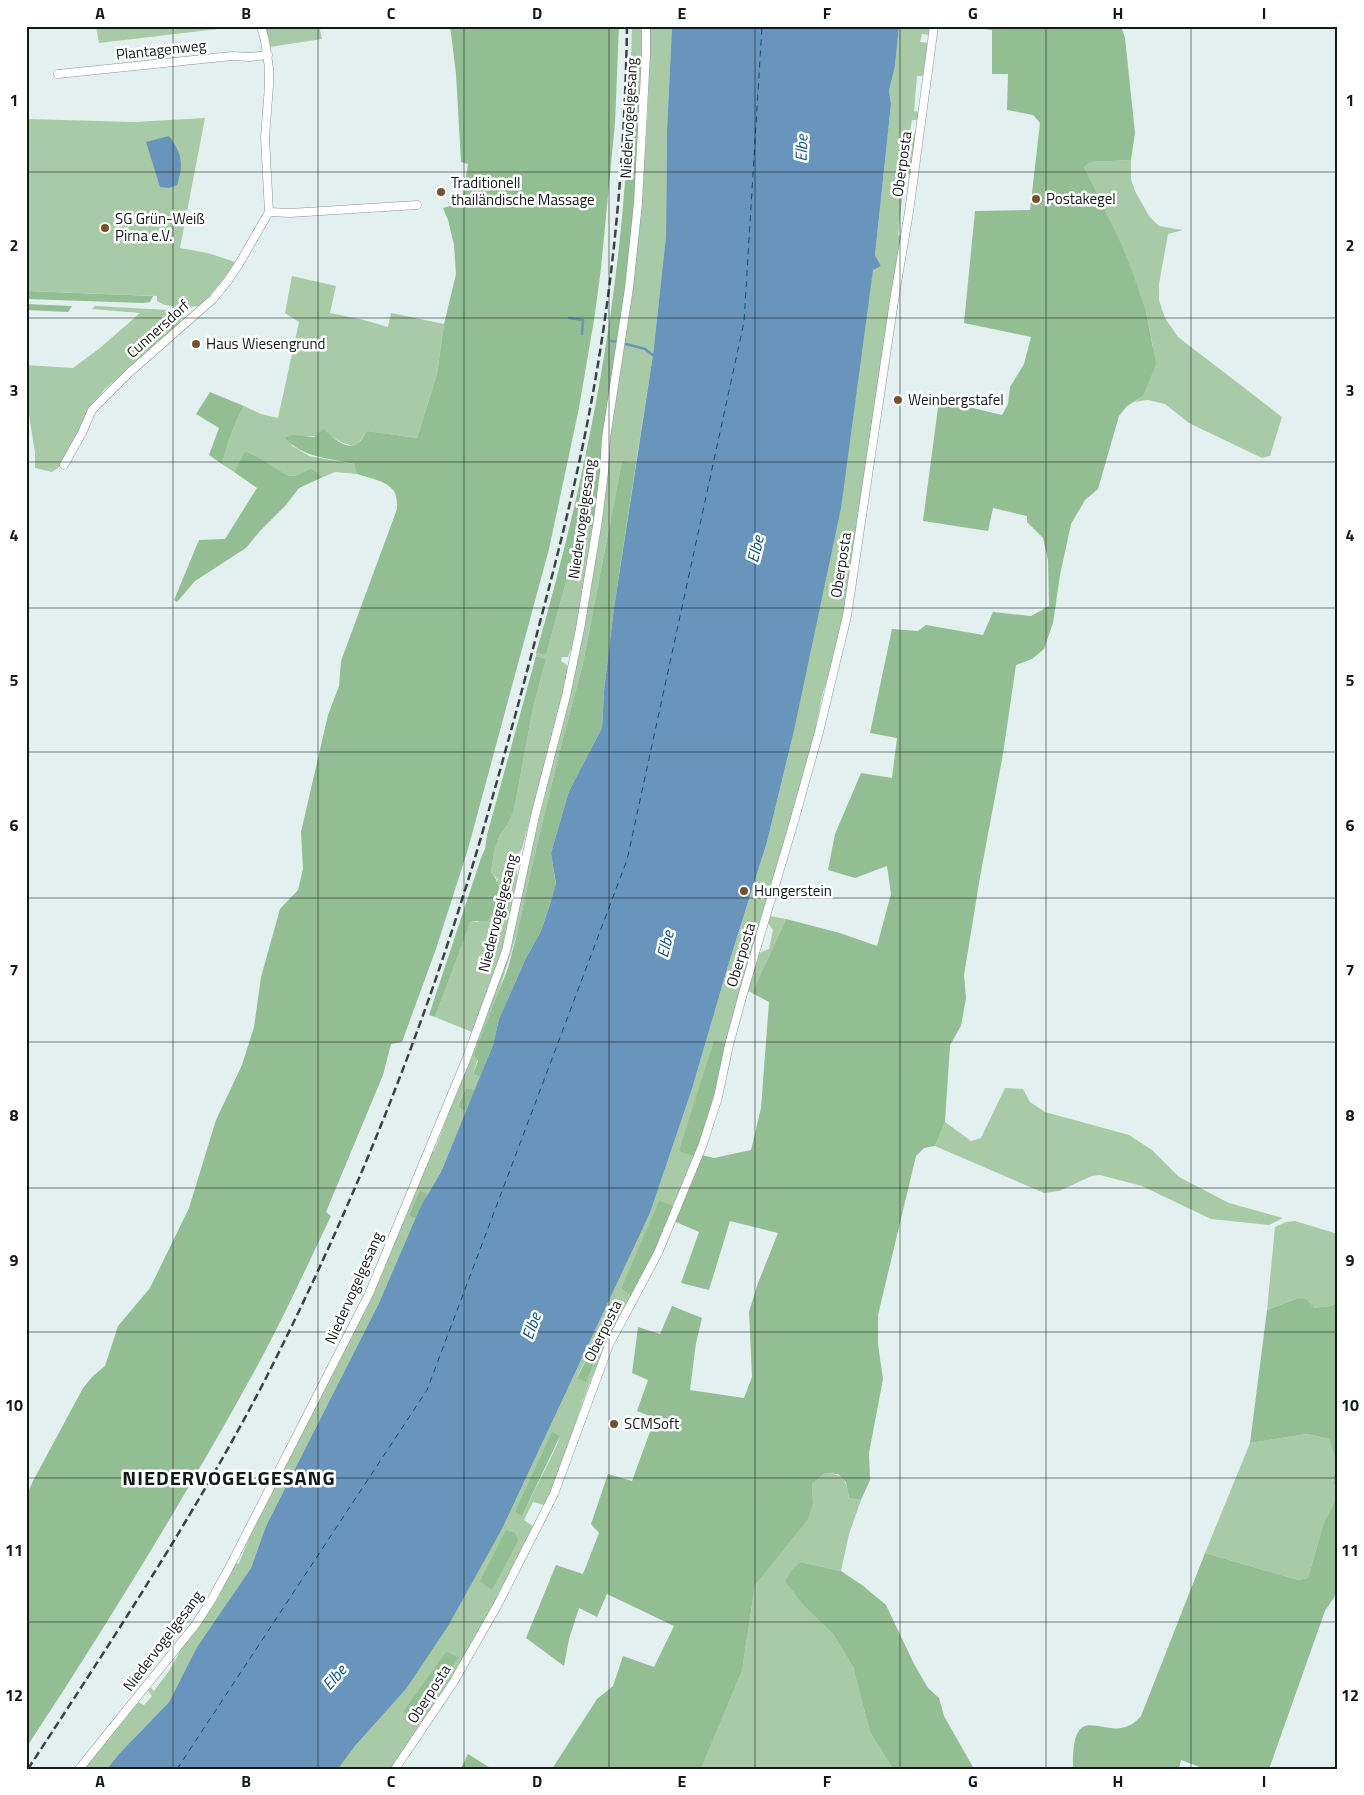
<svg xmlns="http://www.w3.org/2000/svg" width="1364" height="1795" font-family="'Titillium Web',sans-serif">
<style>
.green{fill:#a8caa6;fill-rule:evenodd}
.forest{fill:#93bd92}
.water{fill:#6994bb}
.lines{fill:none;stroke-linecap:round;stroke-linejoin:round}
.stream{stroke:#6994bb;stroke-width:2.5}
.ferry{stroke:#044e80;stroke-width:1;stroke-dasharray:6 5;stroke-linecap:butt}
.minor-casing{stroke:#889494;stroke-width:9}
.minor{stroke:#fff;stroke-width:8}
.rail{stroke:#3b4242;stroke-width:2.5;stroke-dasharray:8 4;stroke-linecap:butt}
.grid{fill:none;stroke:#131818;stroke-width:1;stroke-opacity:0.55}
.poi-dot{fill:#75512b;stroke:#fff;stroke-width:2}
.labels{text-anchor:middle;stroke-width:5;stroke-linejoin:round;paint-order:stroke}
.street-label{font-size:15px;fill:#131818;stroke:#fff}
.poi-label{font-size:15px;fill:#131818;stroke:#fff;text-anchor:start}
.water-label{font-size:16px;font-style:italic;fill:#044e80;stroke:#fff}
.district-label{font-size:20px;font-weight:bold;letter-spacing:1px;fill:#131818;stroke:#fff}
.neatline{fill:none;stroke:#131818;stroke-width:2}
.grid-label{font-size:16px;text-anchor:middle;font-weight:bold;fill:#131818}
</style>
<rect width="100%" height="100%" fill="#e3f0f0"/>
<path class="green" d="M96 26H243L99 43Z
M265 26H319L322 39 270 47Z
M632 26H642L640 114 629 113Z
M649 26H672L667 130 666 236 653 355 636 463 622 461 583 663 559 754 530 874 518 930 473 1074 480 1077 475 1090 466 1088 458 1105 466 1111 441 1172 428 1194 420 1192 409 1215 416 1219 379 1303 266 1526 251 1568 197 1647 169 1702 119 1754 107 1769H83L138 1702 144 1705 152 1696 148 1690 150 1687 154 1691 169 1671 179 1653 178 1651 208 1610H210L220 1595 218 1594 234 1565 239 1563 252 1531 372 1296 431 1153 434 1151 440 1136 500 977 573 682 584 629 602 521 608 470 609 437C628 301 652 164 649 26Z
M899 26H931V35L922 34 920 42 929 43 925 76H917L914 111 920 112 919 120H912L910 132 917 134 913 174H905L898 235 901 237 844 612 837 648 822 696 815 731 791 825 727 1044 714 1040 680 1151 695 1157 675 1206 659 1202 621 1288 632 1297C616 1327 599 1358 587 1390 573 1429 562 1468 544 1505L533 1502 524 1520 534 1527 494 1606 452 1681 391 1769H338L355 1746 406 1689 503 1527 650 1213 692 1089 728 966 767 842 793 735 873 269 881 266 875 255 891 104 889 91 895 66ZM595 1341 602 1343 586 1381 577 1377ZM552 1433 560 1436 557 1445 522 1516Z
M205 118 180 248 208 253 235 262 222 281 201 306C188 307 168 309 157 301V296L26 291V119L134 122Z
M1131 160V179L1135 191 1149 216 1159 226 1183 230 1168 234 1159 284V300L1165 318 1178 337 1282 417 1270 456 1262 458 1189 423 1165 404 1148 400 1134 402 1143 396 1153 347 1146 311 1139 290 1084 167 1090 162Z
M292 276 336 286 330 313 364 320 388 327 391 313 444 324 437 374 417 438 367 431 358 444 353 446 343 443 330 436H303L291 445 309 456 354 464 357 474 335 472 323 477 311 468 298 475 289 476 258 457 245 451 234 472 222 464C228 443 233 425 244 406L261 414 278 418 299 322 285 313Z
M95 306 169 310 180 314 181 320 177 327 105 389 89 408 81 428 62 465 52 472 35 468V453L26 396V365L73 368 100 348 140 313 92 309Z
M593 527 573 648 570 651 568 657H562L561 661 567 665 568 670 563 694 522 849 517 856V878L502 951 472 1032 435 1017 471 921 478 922 498 880 491 872 494 852 500 835 508 824 514 810 533 708 546 659 536 656V653L546 655 569 571 586 528Z
M770 916 786 919 752 993 747 991 759 953 769 949 773 930 767 922Z
M1005 1088 1023 1089 1030 1102 1045 1112 1129 1135 1152 1150 1179 1177 1229 1203 1283 1218 1269 1225 1211 1219 1142 1186 1100 1175 1092 1176 1059 1191 1044 1193 935 1146 945 1122 971 1141 981 1138Z
M1295 1221 1338 1234V1303L1330 1306 1313 1308 1306 1300 1296 1299 1267 1310 1275 1227 1286 1222Z
M1307 1434 1329 1439 1336 1462 1333 1484 1338 1487V1495L1324 1522 1308 1578 1298 1580 1205 1553 1250 1443Z
M825 1473C845 1475 846 1479 849 1498L861 1500 849 1534 841 1571 800 1562 785 1582 803 1605 833 1634 853 1667 870 1732 893 1769H701L742 1671 755 1585 813 1503 812 1484Z"/>
<path class="forest" d="M450 26H619L615 123 601 268 595 314 579 408 549 549 468 849 436 949 402 1042 391 1044 383 1075 326 1212 331 1216C306 1268 282 1321 254 1372 183 1501 107 1625 26 1748V1497L33 1481 83 1388 93 1376 105 1366 118 1326 150 1288 189 1208 216 1120 242 1065 254 1027 261 977 280 909 298 890 303 869 301 832 328 715 339 686 341 661 397 509C397 504 397 498 395 493 389 481 369 478 357 474L354 464C330 458 303 458 285 438L292 435 314 437 324 429C330 436 347 451 357 444 361 442 364 435 367 431L417 438 437 374 444 324 456 274 454 245 448 220 443 208 453 205 461 208 468 164 461 162 456 74Z
M974 26H1121L1125 38 1135 133 1131 160 1090 162 1084 167 1123 248 1139 290 1146 311 1156 364 1143 396 1127 406 1119 416 1098 489 1085 500 1071 524 1060 575 1053 623 1044 649 1032 659 1016 665 1003 754 980 877 964 975 966 998 961 1026 950 1045 945 1122 935 1146 924 1148 916 1156 878 1315V1344L883 1379 869 1453 870 1480 861 1500 849 1498 846 1482 838 1474 825 1473 812 1484 813 1503 808 1519 755 1585 742 1671 701 1769H552L597 1699 613 1686 623 1656 654 1667 674 1626 607 1594 597 1617 579 1608 569 1639 564 1666 526 1638 556 1565 583 1574 599 1533 591 1524 608 1474 632 1481 655 1418 637 1411 648 1380 632 1373 638 1327 660 1334 672 1306 702 1318 696 1343 690 1390 744 1398 752 1377 749 1312 758 1283 778 1233 730 1221 709 1290 681 1283 699 1232 674 1221 702 1155 714 1158 751 1150 761 1108 769 1002 752 993 786 919 840 933 877 946 891 894 887 866 855 878 828 870 835 834 861 773 892 778 897 738 870 733 892 629 918 631 926 625 983 635 993 612 1031 616 1049 606 1048 560 1043 538 1027 522V516L993 508 988 531 923 521 939 400 1002 415 1008 404 1010 387 1024 364 1031 337 964 323 975 211 1030 210 1040 123 1033 115 1007 110 1008 74H992V30L974 28Z
M629 113 640 114 635 203 626 286 601 449V473L593 527 586 528 569 571 546 655 536 653C587 477 622 296 629 113Z
M26 291 153 296 150 302 143 303 26 299Z
M26 304 72 306 68 312 26 310Z
M210 392 244 406C233 425 228 443 222 464L209 455 219 428 196 414Z
M245 451 258 457 289 476 298 475 311 468 323 477 299 488 286 505 260 531 246 548 195 581 177 602 174 600 199 540 225 539 257 488 234 472Z
M622 461 636 463 614 608 604 691 602 728 569 791 551 853 556 885 541 931 526 958 499 1019 493 1045 480 1077 473 1074 478 1061 474 1055 508 968 518 930 530 874 559 754 583 663Z
M536 656 546 659 533 708 514 810 508 824 500 835 494 852 491 872C505 889 501 904 487 921H471L435 1017 429 1015 481 858 485 849 487 835Z
M714 1040 727 1044 715 1093 695 1157 679 1151Z
M466 1088 475 1090 466 1111 458 1106Z
M420 1191 428 1194 416 1219 409 1215Z
M659 1201 675 1206 656 1252 632 1297 621 1288Z
M1296 1299H1306L1314 1308 1330 1306 1338 1303V1487L1333 1484 1336 1462 1329 1439 1307 1434 1250 1443 1267 1310Z
M596 1340 602 1343 586 1382 577 1378Z
M552 1432 560 1436 522 1516 515 1512Z
M1338 1495V1591L1325 1611 1269 1769H1205L1181 1760 1179 1769H1073C1071 1687 1111 1753 1141 1716L1205 1553 1298 1580 1308 1578 1324 1522Z
M506 1530 515 1533 518 1541 492 1590 480 1581Z
M800 1562 841 1571 862 1585 886 1605 914 1664 928 1688 939 1698 944 1716 974 1769H893L870 1732 853 1667 833 1634 803 1605 785 1582 791 1571Z
M446 1652 458 1657 418 1721 403 1712Z
M468 1754 492 1769H461Z"/>
<path class="water" d="M672 26H899L895 66 889 91 891 104 875 255 881 266 873 270 841 508 793 735 767 842 728 966 692 1089 650 1213 503 1527 448 1626 406 1689 355 1746 338 1769H107L119 1754 169 1702 197 1647 251 1568 266 1526 379 1303 421 1206 441 1172 493 1045 499 1019 526 958 541 931 550 904 556 884 551 853 569 791 602 728 604 691 614 608 653 355 666 236 667 130Z
M169 136C182 154 184 163 177 185L169 188 160 187 146 142Z"/>
<g class="lines">
<path class="stream" d="M569 318 583 320 582 334
M611 341 618 342
M626 344 645 349 654 356"/>
<path class="ferry" d="M177 1769 427 1390 627 860 744 322 762 26"/>
<g class="minor-casing">
<path id="minor" d="M58 74 232 56 250 57 268 55
M269 212 290 213 417 205
M64 465 82 433 92 410 130 372 213 299 227 282 239 264 269 212 265 137 269 86V68L265 41 261 26
M79 1769 196 1624 212 1599 230 1566 369 1294 466 1060 506 951 535 816 566 696 580 629 598 520 604 472 606 438 629 288 638 203 646 54V26
M395 1769 453 1683 497 1606 554 1494 609 1345 658 1253 703 1144 718 1097 729 1045 744 990 793 825 819 732 847 616 894 301 909 212 934 26"/>
</g>
<use href="#minor" class="minor"/>
<path class="rail" d="M28 1769C112 1640 197 1512 267 1376 346 1220 413 1057 465 890 484 830 500 770 517 709 543 610 571 510 590 409 614 283 625 154 627 26"/>
</g>
<path class="grid" d="M173 26V1769M318 26V1769M464 26V1769M609 26V1769M755 26V1769M900 26V1769M1046 26V1769M1191 26V1769M26 172H1338M26 318H1338M26 462H1338M26 608H1338M26 752H1338M26 898H1338M26 1042H1338M26 1188H1338M26 1332H1338M26 1478H1338M26 1622H1338"/>
<g class="poi-dot">
<circle cx="441" cy="192" r="5"/>
<circle cx="1036" cy="199" r="5"/>
<circle cx="105" cy="228" r="5"/>
<circle cx="196" cy="344" r="5"/>
<circle cx="898" cy="400" r="5"/>
<circle cx="744" cy="891" r="5"/>
<circle cx="614" cy="1424" r="5"/>
</g>
<g class="labels">
<g class="street-label">
<text transform="translate(161 50) rotate(-6)" y="5">Plantagenweg</text>
<text transform="translate(629 118) rotate(-87)" y="5">Niedervogelgesang</text>
<text transform="translate(902 164) rotate(-82)" y="5">Oberposta</text>
<text transform="translate(158 329) rotate(-42)" y="5">Cunnersdorf</text>
<text transform="translate(582 519) rotate(-82)" y="5">Niedervogelgesang</text>
<text transform="translate(841 565) rotate(-81)" y="5">Oberposta</text>
<text transform="translate(498 913) rotate(-76)" y="5">Niedervogelgesang</text>
<text transform="translate(741 955) rotate(-73)" y="5">Oberposta</text>
<text transform="translate(354 1288) rotate(-66)" y="5">Niedervogelgesang</text>
<text transform="translate(603 1331) rotate(-64)" y="5">Oberposta</text>
<text transform="translate(163 1641) rotate(-53)" y="5">Niedervogelgesang</text>
<text transform="translate(429 1694) rotate(-57)" y="5">Oberposta</text>
</g>
<g class="poi-label">
<text x="451" y="188">Traditionell<tspan x="451" dy="17">thailändische Massage</tspan></text>
<text x="1046" y="204">Postakegel</text>
<text x="115" y="224">SG Grün-Weiß<tspan x="115" dy="17">Pirna e.V.</tspan></text>
<text x="206" y="349">Haus Wiesengrund</text>
<text x="908" y="405">Weinbergstafel</text>
<text x="754" y="896">Hungerstein</text>
<text x="624" y="1429">SCMSoft</text>
</g>
<g class="water-label">
<text transform="translate(801 148) rotate(-88)" y="6">Elbe</text>
<text transform="translate(755 549) rotate(-77)" y="6">Elbe</text>
<text transform="translate(665 944) rotate(-76)" y="6">Elbe</text>
<text transform="translate(531 1326) rotate(-70)" y="6">Elbe</text>
<text transform="translate(334 1677) rotate(-49)" y="6">Elbe</text>
</g>
<g class="district-label">
<text x="229" y="1485">NIEDERVOGELGESANG</text>
</g>
</g>
<rect width="1364" height="1795" fill="none" stroke="#ffffff" stroke-width="55"/>
<rect x="28" y="28" width="1308" height="1740" class="neatline"/>
<g class="grid-label">
<text x="100" y="19">A</text>
<text x="246" y="19">B</text>
<text x="391" y="19">C</text>
<text x="537" y="19">D</text>
<text x="682" y="19">E</text>
<text x="827" y="19">F</text>
<text x="973" y="19">G</text>
<text x="1118" y="19">H</text>
<text x="1264" y="19">I</text>
<text x="14" y="106">1</text>
<text x="1350" y="106">1</text>
<text x="14" y="251">2</text>
<text x="1350" y="251">2</text>
<text x="14" y="396">3</text>
<text x="1350" y="396">3</text>
<text x="14" y="541">4</text>
<text x="1350" y="541">4</text>
<text x="14" y="686">5</text>
<text x="1350" y="686">5</text>
<text x="14" y="831">6</text>
<text x="1350" y="831">6</text>
<text x="14" y="976">7</text>
<text x="1350" y="976">7</text>
<text x="14" y="1121">8</text>
<text x="1350" y="1121">8</text>
<text x="14" y="1266">9</text>
<text x="1350" y="1266">9</text>
<text x="14" y="1411">10</text>
<text x="1350" y="1411">10</text>
<text x="14" y="1556">11</text>
<text x="1350" y="1556">11</text>
<text x="14" y="1701">12</text>
<text x="1350" y="1701">12</text>
<text x="100" y="1787">A</text>
<text x="246" y="1787">B</text>
<text x="391" y="1787">C</text>
<text x="537" y="1787">D</text>
<text x="682" y="1787">E</text>
<text x="827" y="1787">F</text>
<text x="973" y="1787">G</text>
<text x="1118" y="1787">H</text>
<text x="1264" y="1787">I</text>
</g>
</svg>
